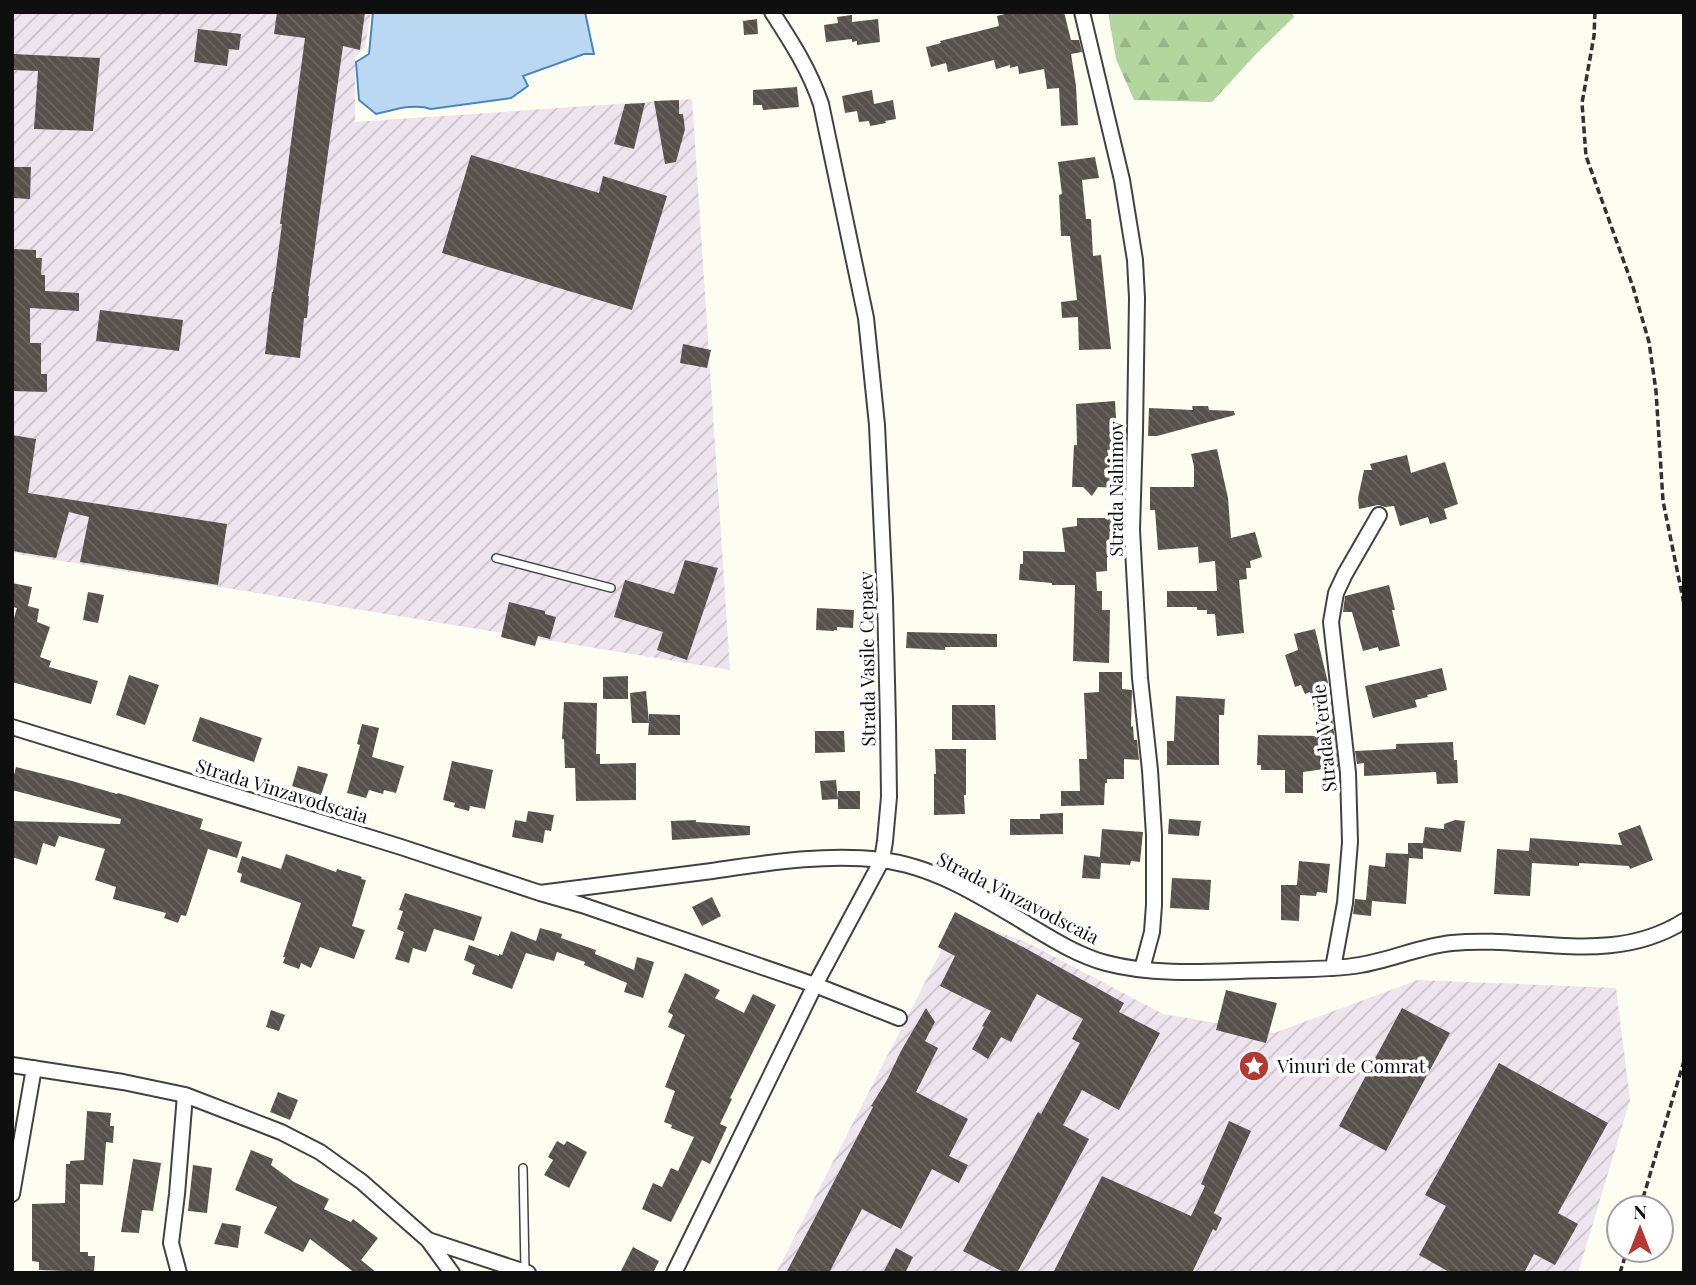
<svg xmlns="http://www.w3.org/2000/svg" width="1696" height="1285" font-family="'Playfair Display',serif">
<style>
.industrial{fill:url(#industrial-furrows)}
.forest{fill:url(#forest-firs)}
.water{fill:#bbd8f2;stroke:#4786c3;stroke-width:2}
.building{fill:url(#building-back-hatch)}
.lines{fill:none;stroke-linecap:round;stroke-linejoin:round}
.service-casing{stroke:#424242;stroke-width:10}
.minor-casing{stroke:#424242;stroke-width:18}
.path{stroke:#313131;stroke-width:3.5;stroke-dasharray:7 3.5;stroke-linecap:butt}
.service{stroke:#fff;stroke-width:7}
.minor{stroke:#fff;stroke-width:14}
.labels{text-anchor:middle;stroke-width:7;stroke-linejoin:round;paint-order:stroke}
.street-label{font-size:19px;fill:#0f0f0f;stroke:#fff}
.poi-label{font-size:19px;fill:#0f0f0f;stroke:#fff;text-anchor:start}
</style>
<defs>
<pattern id="industrial-furrows" width="10" height="10" patternUnits="userSpaceOnUse" patternTransform="scale(1.75)"><rect width="10" height="10" fill="#ede4ed"/><path d="M-1 1l2-2M0 10L10 0M9 11l2-2" fill="none" stroke="#cac2ca"/></pattern>
<pattern id="forest-firs" width="22" height="20" patternUnits="userSpaceOnUse" patternTransform="scale(1.75)"><rect width="22" height="20" fill="#b2d69e"/><path d="M5 1l3.5 6h-7zM16 11l3.5 6h-7z" fill="#98b687"/></pattern>
<pattern id="building-back-hatch" width="6" height="6" patternUnits="userSpaceOnUse" patternTransform="scale(1.75)"><rect width="6" height="6" fill="#57514c"/><path d="M-1 5l2 2M0 0l6 6M5-1l2 2" fill="none" stroke="#6a6561"/></pattern>
</defs>
<rect width="100%" height="100%" fill="#fefdf2"/>
<path class="industrial" d="M12 12H371L365 47 355 58V122L692 99 730 670 12 553Z
M958 918 1026 942 1163 1014 1274 1033 1418 980 1616 988 1630 1100 1578 1273H776Z"/>
<path class="forest" d="M1108 12H1292L1294 17 1257 53 1212 102 1134 100 1116 59Z"/>
<path class="water" d="M373 12H585L594 54H584L523 76 528 86 511 98 431 109C414 103 394 110 376 114L359 100 356 62 369 54Z"/>
<path class="building" d="M277 12H365L360 50 343 46 308 296H309L307 318H304L300 358 265 354 272 292H273L282 224H280L305 38 274 34Z
M1013 12H1064L1071 40H1079L1082 52 1071 54 1076 86 1078 125 1061 126 1059 88 1047 89 1044 69 1019 74 1018 66 1010 68V65L996 69 994 60 948 72 946 63 931 67 926 47 941 43 940 41 999 26 997 16Z
M852 15V22L878 19 880 42 857 45V41L852 42V39L826 42 824 25 838 23 837 17Z
M757 19 758 34 744 35 743 21Z
M198 29 241 34 239 50 229 49 227 66 194 62Z
M12 54 100 58 93 131 34 129 38 71 12 70Z
M797 87 799 107 763 110 762 105H753V90Z
M872 90 874 104 893 100 896 119 885 121 886 123 870 126 869 121 859 122 857 111 845 113 842 96Z
M679 100V114H683L685 129 676 162 665 164 654 101Z
M645 103 634 149 614 144 625 104Z
M471 155 599 193 603 176 667 196 632 310 442 253Z
M1095 157 1099 178 1082 180 1086 219H1091L1093 256 1101 255 1111 349 1079 350 1078 317 1062 318 1061 302 1077 300 1070 236H1061L1059 195 1062 194 1058 162Z
M12 167H31L30 199 12 198Z
M12 249 36 250V258H42L41 275H45V291L79 293V311L30 308V343H41V374H47V392L12 391Z
M100 310 183 320 179 351 96 341Z
M683 344 711 350 707 368 680 363Z
M1115 401 1116 418H1112L1114 449 1107 450 1112 470 1119 469 1118 488 1098 487 1092 496 1083 487H1072L1074 445H1077L1076 404Z
M1192 406H1208L1209 410 1234 411 1235 415 1157 436H1148L1149 408 1193 410Z
M12 435 36 439 28 493 227 524 218 585 80 562 89 517 69 512 56 558 12 551Z
M1217 449 1228 498 1231 538 1255 532 1262 557 1250 561 1251 568H1246L1247 579 1239 580 1244 633 1217 636 1215 614H1207V610H1197V607H1167V591H1217L1215 561 1199 563 1198 547 1158 550 1155 510H1150V487H1194V466L1191 454Z
M1407 455 1411 473 1445 462 1458 504 1444 509 1447 519 1430 524 1428 517 1400 526 1394 506 1385 507 1378 505 1359 509 1358 498 1364 470H1372L1370 464Z
M1077 518H1117V539L1121 538 1123 555 1107 557V571L1096 572 1097 591H1102V610H1110L1109 663 1073 661 1075 585H1052V583L1019 580 1020 564H1023V551L1065 552 1062 528 1077 526Z
M685 560 718 568 687 660 657 650 663 632 614 617 625 580 674 594Z
M12 583 32 587 28 606 39 609 37 622 50 627 40 657 51 661 49 667 98 681 91 704 12 682V624L17 608 12 607Z
M1389 585 1395 610H1392L1400 646 1379 651 1378 647 1363 651 1352 612H1343L1345 596Z
M88 592 104 595 98 623 83 620Z
M509 602 545 611V614L556 617 550 639 538 636 535 646 501 637Z
M817 608 854 610 853 628 837 627V630H834V631L816 630Z
M1315 629 1328 683 1338 767 1303 772V793H1285V770H1261V765H1257L1258 735 1321 736 1310 692 1305 694 1301 685 1295 687 1285 655 1298 650 1294 634Z
M907 632 997 634V647H945V650L906 648Z
M1442 668 1447 690 1427 695 1428 697 1415 700 1417 707 1373 718 1365 686Z
M1099 672H1122V689L1132 690 1131 727 1133 726 1134 740H1137L1139 760 1124 759V779H1107V783H1105L1104 805 1061 806V791H1080L1079 759H1087L1084 693 1099 692Z
M129 675 159 685 145 725 116 715Z
M628 676V699H603V677Z
M646 691 649 722V714L680 715V735H648L649 723H632L630 693Z
M1176 696 1225 699 1224 715H1219V765H1167V741H1174Z
M564 702 597 703 596 754H600V764L636 763V800L576 801 575 768H565L564 739H562Z
M952 705H995L996 740H952Z
M200 717 262 738 254 762 192 741Z
M362 724 379 728 372 757 404 766 396 793 384 790 383 794 369 790 366 798 347 793 360 745 357 744Z
M815 731H844L845 752 815 753Z
M1453 742 1454 760H1457L1458 783 1437 784 1436 772 1364 776V763L1357 764 1355 751 1396 749V744Z
M935 749H966V795H964L965 814 934 815V774H936Z
M452 761 493 770 485 809 470 806 469 811 454 807 455 803 443 800Z
M298 766 328 774 321 795 292 786Z
M16 767 72 781 117 794 118 793 203 819 200 829 242 842 237 858 208 849 186 916 181 915 178 923 164 918 166 913 113 899 116 887 95 880 105 849 59 836 55 847 43 843 37 865 12 857V821L120 824 121 819 12 790V783Z
M836 780 838 799 822 800 820 781Z
M838 791H860V809H838Z
M528 811 554 815 551 831 545 830 543 843 512 837 515 820 526 822Z
M1063 813V834L1010 835V819H1040V814Z
M1169 819 1201 821 1199 836 1168 834Z
M696 820V822L750 826V835L672 840 671 821Z
M1455 820 1465 821 1461 852 1423 848V859L1409 858 1406 904 1372 901 1371 916 1353 914 1355 899 1366 900 1369 865 1385 867 1386 853 1408 854V843H1423L1425 827 1444 829V824Z
M1640 825 1653 860 1630 869 1629 866 1579 863V866L1532 863 1530 896 1494 894 1497 849 1529 851 1530 838 1622 845 1618 833Z
M1102 829 1143 832 1140 862 1131 861 1130 865 1101 863 1100 879 1082 878 1084 855 1100 857Z
M286 854 336 872 337 869 362 877 361 879 366 880 352 926 365 930 354 959 320 947 311 968 301 963 299 969 283 963 285 957H283L301 903 240 882 242 874 237 872 242 856 281 869Z
M1299 861 1330 864 1327 893 1317 892 1316 896 1300 895 1299 921 1281 920V885H1297Z
M1172 878 1211 880 1209 910 1170 908Z
M405 893 482 917 474 941 434 929 426 952 413 948 409 963 395 959 404 932 397 929 403 911 399 910Z
M712 897 721 916 702 926 692 907Z
M955 912 1023 947 1124 1003 1119 1012 1160 1033 1119 1110 1082 1090 1063 1125 1089 1139 1017 1273H1005L963 1251 1038 1112 1041 1114 1080 1043 1072 1039 1083 1019 1037 994 1011 1042 1001 1037 988 1059 972 1049 984 1027 982 1026 991 1011 940 986 955 956 938 947Z
M540 928 562 934 561 938 596 950 595 954 634 970 637 957 654 962 643 998 624 992 627 983 584 965 585 962 557 952 554 961 526 953 512 989 472 974 475 965 464 960 469 945 499 956V954L502 955 511 931 536 941Z
M685 973 720 990 715 998 744 1013 753 994 776 1005 730 1098 732 1099 720 1124 727 1127 710 1164 702 1160 671 1222 642 1209 653 1183 662 1187 671 1168 678 1171 694 1137 671 1128 672 1125 664 1122 675 1091 665 1087 685 1035 668 1027 673 1015 668 1012Z
M1226 990 1277 1003 1266 1043 1216 1030Z
M926 1008 935 1022 925 1041 938 1048 916 1092 968 1119 949 1156 968 1165 959 1183 932 1169 901 1229 862 1209 829 1273H786L873 1107 871 1106 887 1080 901 1051Z
M1402 1008 1450 1033 1386 1151 1339 1126Z
M271 1010 285 1015 279 1031 266 1027Z
M1499 1063 1608 1123 1558 1213 1578 1224 1555 1265 1534 1254 1524 1273H1451L1419 1255 1446 1206 1425 1195Z
M278 1092 298 1100 290 1120 270 1112Z
M87 1111 111 1113 110 1126H114L113 1143 106 1142 103 1185 80 1184V1252H88V1256H95L94 1272 39 1270V1262L32 1261V1204L65 1203 66 1164H70V1161L84 1160Z
M1229 1121 1251 1131 1214 1213 1222 1218 1216 1231 1213 1229 1192 1273H1053L1102 1176 1191 1216 1205 1186 1201 1184Z
M557 1141 564 1145 567 1141 587 1152 569 1188 544 1175 553 1160 548 1157Z
M251 1150 273 1159 271 1165 294 1182 329 1199 324 1209 351 1222 353 1219 378 1238 361 1260 377 1273H355L310 1239 303 1252 264 1233 277 1207 235 1190Z
M133 1159 161 1163 153 1211 142 1210 139 1233 121 1232Z
M193 1165 212 1168 207 1213 188 1211Z
M222 1223 241 1226 238 1248 214 1244Z
M633 1247 659 1261 653 1273H620Z
M896 1248 913 1257 905 1273H883Z"/>
<g class="lines">
<g class="service-casing">
<path id="service" d="M496 558 611 588
M523 1168 525 1270"/>
</g>
<g class="minor-casing">
<path id="minor" d="M1082 12 1122 180 1135 260 1137 298 1135 431 1132 530 1140 678 1150 770 1154 835V905L1152 932 1142 969
M12 727 401 847 540 893 582 905 815 985 899 1018
M540 893C595 886 650 879 704 872 762 864 822 853 881 860 934 866 982 897 1027 924 1052 939 1077 955 1106 963 1159 977 1217 971 1271 970 1300 969 1331 970 1360 965 1391 960 1421 946 1452 943 1531 935 1611 967 1684 921
M1333 968 1345 903 1350 842 1348 773 1331 622 1336 593 1345 574 1379 515
M12 1065 123 1082 185 1095 281 1132 320 1152 362 1182 428 1240 452 1273
M12 1194 34 1068
M428 1240 528 1273
M179 1273 171 1243 177 1194 185 1095
M674 1273 815 985 882 860 885 841 889 797 888 723 885 599 877 425 866 318 821 104C809 69 792 43 772 12"/>
</g>
<path class="path" d="M1595 12 1594 36 1582 103 1586 156 1633 287 1649 342 1656 391 1663 501 1684 604
M1640 1208 1684 1061
M1620 1273 1627 1250"/>
<use href="#service" class="service"/>
<use href="#minor" class="minor"/>
</g>
<defs>
<g id="sight-disc" transform="scale(1.575)"><circle r="9.5" fill="#b53831" stroke="#fff"/><path d="M0-6L1.8-2.2L6-1.7L2.9 1.2L3.7 5.4L0 3.3L-3.7 5.4L-2.9 1.2L-6-1.7L-1.8-2.2Z" fill="#fff"/></g>
</defs>
<g fill-rule="evenodd">
<use href="#sight-disc" x="1254" y="1066"/>
</g>
<g class="labels">
<g class="street-label">
<text transform="translate(1116 489) rotate(-90)" y="7">Strada Nahimov</text>
<text transform="translate(867 659) rotate(-91)" y="7">Strada Vasile Cepaev</text>
<text transform="translate(1324 738) rotate(-96)" y="7">Strada Verde</text>
<text transform="translate(282 791) rotate(17)" y="7">Strada Vinzavodscaia</text>
<text transform="translate(1018 898) rotate(27)" y="7">Strada Vinzavodscaia</text>
</g>
<g class="poi-label">
<text x="1277" y="1073">Vinuri de Comrat</text>
</g>
</g>
<rect width="1696" height="1285" fill="none" stroke="#0f0f0f" stroke-width="28"/>
<g transform="translate(1640 1229)"><circle r="33" fill="#ffffff" stroke="#9f9f9f" stroke-width="2"/>
<path d="M0-5L12 26L0 18L-12 26Z" fill="#b53831"/>
<text y="-10" font-size="19" font-weight="bold" text-anchor="middle" fill="#0f0f0f">N</text>
</g>
</svg>
